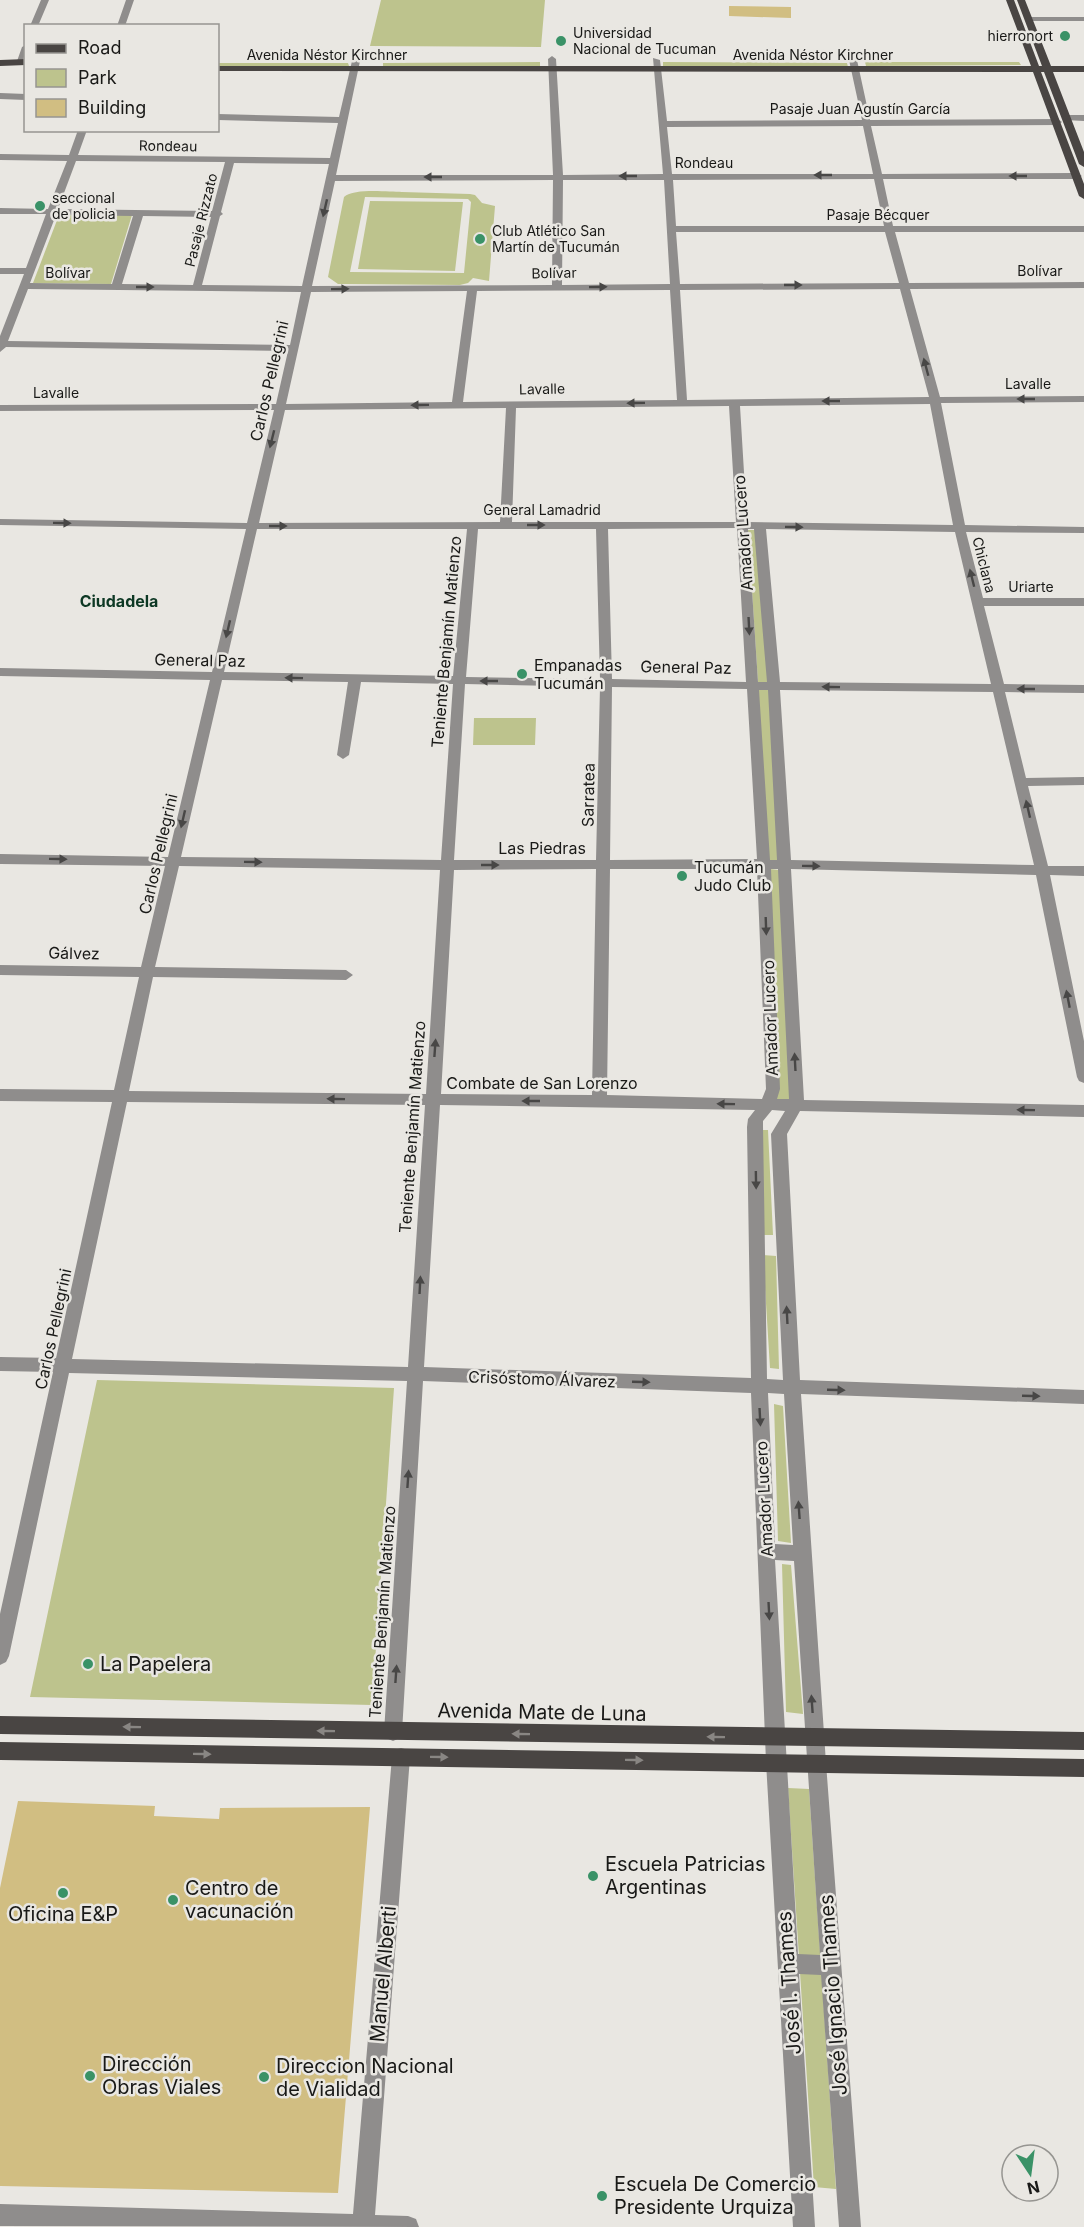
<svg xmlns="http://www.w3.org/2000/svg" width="1084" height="2227" font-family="Inter,sans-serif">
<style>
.green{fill:#bdc38d;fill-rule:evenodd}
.building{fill:#d1be82}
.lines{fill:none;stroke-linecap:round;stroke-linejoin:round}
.minor{fill:#8f8d8c;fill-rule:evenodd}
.major{fill:#494543;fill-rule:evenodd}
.oneway{fill:#484746}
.oneway2{fill:#898683}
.poi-dot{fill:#3a9267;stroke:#e9e7e2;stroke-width:2}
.labels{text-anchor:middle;stroke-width:5;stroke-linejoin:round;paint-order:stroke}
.far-poi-label{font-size:14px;fill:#191917;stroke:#e9e7e2;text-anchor:start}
.far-street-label{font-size:14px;fill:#191917;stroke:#e9e7e2}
.street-label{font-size:16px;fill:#191917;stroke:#e9e7e2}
.far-quarter-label{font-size:16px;font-weight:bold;fill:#0d3824;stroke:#e9e7e2}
.poi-label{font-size:16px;fill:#191917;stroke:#e9e7e2;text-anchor:start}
.near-poi-label{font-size:20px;fill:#191917;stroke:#e9e7e2;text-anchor:start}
.near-street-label{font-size:20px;fill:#191917;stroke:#e9e7e2}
</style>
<rect width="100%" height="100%" fill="#e9e7e2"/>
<path class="green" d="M381 0H545L541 47 370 46Z
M540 62V67L383 66V63Z
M663 62 847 63 848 67H663Z
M865 62H1019L1021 65 866 66Z
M218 63H348L349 66 218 68Z
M402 192 470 194 475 195 482 203 495 206 489 281 473 278 468 283 460 285 346 284H338L328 277 344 197C354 188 388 192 402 192ZM365 197 468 199 471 202 464 273 350 272Z
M370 201 463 202 455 271 358 269Z
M59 215H132L111 284 33 283Z
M748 530H755L770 682H758Z
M757 689H770L778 861H769Z
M474 718H536L535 745H473Z
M770 869 779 870 790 1100H777Z
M757 1130H768L773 1235H761Z
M763 1255 776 1256 779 1369 770 1368Z
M97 1380 394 1388 372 1705 30 1697Z
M774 1404 783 1406 791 1543 778 1541Z
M782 1564 791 1565 803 1714 786 1712Z
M788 1788 809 1789 836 2189 814 2187Z"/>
<path class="building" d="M729 6 791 7V18L729 16Z
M18 1801 155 1806 154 1816 219 1819 220 1808 370 1807 338 2193 0 2186V1888Z"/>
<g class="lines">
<path class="minor" d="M41 0H49L38 26H30Z
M126 0H134L125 26H117Z
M1029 17H1084V21H1026L1025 19Z
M26 45 23 62 16 64 22 47Z
M552 56 556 59 563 175 663 174 653 58 660 60 667 121 862 120 849 60 853 57 857 60 870 120 1058 119 1062 122 1058 125 871 126 882 174 1077 173 1082 176 1077 179H883L893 226H1084V232H895L909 283 1084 282V288L910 289 940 397 1084 396V402L941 403 965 525 1084 527V533L966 532 983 598H1084V606H984L1004 684 1084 685V693L1005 692 1026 778 1084 777V785L1028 786 1048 866H1084V876L1050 875 1084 1041V1083L1079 1081 1077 1077 1036 875 791 869 804 1100 1084 1105V1117L800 1111 787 1134 800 1380 1084 1390V1404L801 1394 826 1763 861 2227H839L821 1975 799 1974 815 2227H793L766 1762 751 1393 423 1381 402 1732 400 1738 393 1741 386 1738 384 1732 407 1381 69 1373 9 1656 6 1662 0 1665V1614L53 1372 0 1371V1357L56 1358 112 1102 0 1101V1089L114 1090 139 977 0 975V965L141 967 165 866 0 864V854L168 857 210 680 0 676V668L212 672 246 529 0 525V519L247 523 274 410 0 411V405L276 404 288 351 6 347 0 352V336L24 274H0V268H26L46 214H0V208L48 209 67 161 0 160V154L69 155 78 130H87L78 155 330 158 338 123 218 120V114L339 117 352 61 356 58 360 61 336 175H553L548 59ZM863 126 873 174H672L667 127ZM76 161 225 162 212 211 58 209ZM234 163 329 164 302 286 202 285 220 216 223 214 221 212ZM874 179 884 226H676L673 180ZM553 180 552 285 312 286 335 181ZM563 180H664L670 284 562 285ZM56 215 133 216 112 284 30 283ZM143 216 211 217 193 285 122 284ZM676 232H885L899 283 680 284ZM28 289 301 292 290 345 8 341ZM900 289 929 397 687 400 680 290ZM670 290 677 400 463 402 477 291ZM467 291 452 402 286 404 311 292ZM930 404 953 525 747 522 740 406ZM729 406 736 522H512L516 408ZM506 408 500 522 259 523 285 410ZM737 528 746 682 612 679 608 529ZM257 529H467L453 676 224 672ZM478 529H596L600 679 466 677ZM748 529H754L767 682H758ZM766 529 955 532 991 684 780 682ZM222 680 348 682 337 755 343 759 349 755 361 682 453 684 441 860 181 857ZM465 684 600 687 596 860H454ZM612 687 747 689 757 859 610 860ZM759 690H768L777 860H770ZM780 690 993 692 1034 865 791 860ZM179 866 440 870 426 1094 129 1091 153 977 346 980 353 975 346 970 155 967ZM596 869 592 1095 441 1094 454 870ZM610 869H757L766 1089 762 1099 607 1095ZM771 869H778L789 1099H777L780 1089ZM127 1102 425 1105 408 1367 72 1359ZM440 1105 755 1110 748 1119 747 1127 751 1378 424 1367ZM772 1110 785 1111 771 1134 783 1380 767 1379 763 1127V1121ZM768 1393 784 1394 793 1545 775 1544ZM775 1560 794 1561 820 1955 798 1954Z
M0 93 26 94V100L0 99Z
M1068 115H1084V121L1065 120V116Z
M401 1748 408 1750 410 1757 375 2215 408 2216 416 2219 419 2227 0 2226V2204L353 2214 392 1757 394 1750Z"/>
<path class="major" d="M1006 0H1014L1039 66H1042L1017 0H1025L1051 66H1084V72H1053L1084 152V167L1079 164 1044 72H1041L1084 184V199L1079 196 1033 72 218 71V66H1031Z
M26 59V65L0 66V60Z
M0 1716 1084 1732V1750L0 1734Z
M0 1742 1084 1759V1777L0 1760Z"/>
</g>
<defs><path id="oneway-solid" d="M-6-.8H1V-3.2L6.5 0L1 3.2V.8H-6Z" transform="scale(1.5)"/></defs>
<g class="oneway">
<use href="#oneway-solid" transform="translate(823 175) rotate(180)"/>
<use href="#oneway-solid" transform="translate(628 176) rotate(-180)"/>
<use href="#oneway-solid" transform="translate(1018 176) rotate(-180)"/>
<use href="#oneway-solid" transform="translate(433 177) rotate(180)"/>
<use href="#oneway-solid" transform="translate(325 208) rotate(103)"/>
<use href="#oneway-solid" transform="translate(793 285)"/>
<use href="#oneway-solid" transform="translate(145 287)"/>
<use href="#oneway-solid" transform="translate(598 287) rotate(-1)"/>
<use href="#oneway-solid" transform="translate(340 289) rotate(-1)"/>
<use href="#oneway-solid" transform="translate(926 367) rotate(-105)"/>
<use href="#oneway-solid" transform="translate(1026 399) rotate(180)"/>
<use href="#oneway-solid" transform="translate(831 401) rotate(180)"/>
<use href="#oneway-solid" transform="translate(636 403) rotate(179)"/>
<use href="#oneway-solid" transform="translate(420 405) rotate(179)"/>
<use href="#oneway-solid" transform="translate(272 439) rotate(104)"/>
<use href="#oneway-solid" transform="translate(62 523) rotate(1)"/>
<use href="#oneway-solid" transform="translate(536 525)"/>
<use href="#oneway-solid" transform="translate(278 526)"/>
<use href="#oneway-solid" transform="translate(794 527) rotate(1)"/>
<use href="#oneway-solid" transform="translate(972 578) rotate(-104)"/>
<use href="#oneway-solid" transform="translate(749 626) rotate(87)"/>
<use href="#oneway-solid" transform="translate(228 629) rotate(103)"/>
<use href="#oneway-solid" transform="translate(294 678) rotate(-179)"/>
<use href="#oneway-solid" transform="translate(489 681) rotate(-180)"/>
<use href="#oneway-solid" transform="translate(831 687) rotate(-179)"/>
<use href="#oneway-solid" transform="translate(1026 689) rotate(180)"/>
<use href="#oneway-solid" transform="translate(1028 809) rotate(-103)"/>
<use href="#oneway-solid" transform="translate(183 819) rotate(103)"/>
<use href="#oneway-solid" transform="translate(58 859) rotate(1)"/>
<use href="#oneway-solid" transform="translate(253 862) rotate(1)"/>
<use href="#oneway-solid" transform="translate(490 865)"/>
<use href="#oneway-solid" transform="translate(811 866) rotate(1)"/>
<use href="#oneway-solid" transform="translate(766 926) rotate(88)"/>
<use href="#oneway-solid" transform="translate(1068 999) rotate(-101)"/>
<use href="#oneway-solid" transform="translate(435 1048) rotate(-86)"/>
<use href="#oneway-solid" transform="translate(795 1062) rotate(-93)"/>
<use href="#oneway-solid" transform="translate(336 1099) rotate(-179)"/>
<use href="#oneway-solid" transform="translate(531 1101) rotate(-180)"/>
<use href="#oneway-solid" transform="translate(726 1104) rotate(-179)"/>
<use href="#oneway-solid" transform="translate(1026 1110) rotate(-179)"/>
<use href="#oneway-solid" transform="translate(756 1180) rotate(89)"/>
<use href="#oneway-solid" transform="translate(420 1285) rotate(-87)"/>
<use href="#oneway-solid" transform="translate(787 1315) rotate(-93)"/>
<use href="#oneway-solid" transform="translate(641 1382) rotate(2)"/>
<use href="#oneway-solid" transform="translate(836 1390) rotate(2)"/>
<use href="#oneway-solid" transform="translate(1031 1396) rotate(2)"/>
<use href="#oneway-solid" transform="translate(760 1417) rotate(87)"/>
<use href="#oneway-solid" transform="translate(408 1479) rotate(-86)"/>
<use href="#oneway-solid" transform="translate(799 1510) rotate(-94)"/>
<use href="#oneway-solid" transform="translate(769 1611) rotate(87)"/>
<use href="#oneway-solid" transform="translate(396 1674) rotate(-86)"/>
<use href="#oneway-solid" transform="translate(812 1704) rotate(-94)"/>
</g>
<g class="oneway2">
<use href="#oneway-solid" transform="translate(132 1727) rotate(-179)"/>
<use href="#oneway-solid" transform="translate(326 1731) rotate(-179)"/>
<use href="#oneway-solid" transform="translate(521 1734) rotate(-179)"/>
<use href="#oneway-solid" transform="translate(716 1737) rotate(-179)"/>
<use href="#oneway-solid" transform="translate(202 1754) rotate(1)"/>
<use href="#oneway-solid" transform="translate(439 1757) rotate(1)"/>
<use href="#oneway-solid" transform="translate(634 1760) rotate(1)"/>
</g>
<g class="poi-dot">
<circle cx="1065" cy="36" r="6"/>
<circle cx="561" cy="41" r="6"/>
<circle cx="40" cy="206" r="6"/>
<circle cx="480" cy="239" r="6"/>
<circle cx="522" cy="674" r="6"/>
<circle cx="682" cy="876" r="6"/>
<circle cx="88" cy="1664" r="6"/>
<circle cx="593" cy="1876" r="6"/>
<circle cx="63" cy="1893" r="6"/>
<circle cx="173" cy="1900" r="6"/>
<circle cx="90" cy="2076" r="6"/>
<circle cx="264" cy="2077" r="6"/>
<circle cx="602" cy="2196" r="6"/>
</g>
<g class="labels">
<g class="far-poi-label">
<text x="573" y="38">Universidad<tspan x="573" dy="16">Nacional de Tucuman</tspan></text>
<text x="1053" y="41" text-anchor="end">hierronort</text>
<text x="52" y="203">seccional<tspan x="52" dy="16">de policia</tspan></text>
<text x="492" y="236">Club Atlético San<tspan x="492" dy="16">Martín de Tucumán</tspan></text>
</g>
<g class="far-street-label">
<text x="327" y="60">Avenida Néstor Kirchner</text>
<text x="813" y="60">Avenida Néstor Kirchner</text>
<text x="860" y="114">Pasaje Juan Agustín García</text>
<text transform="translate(168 146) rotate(1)" y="5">Rondeau</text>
<text x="704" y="168">Rondeau</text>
<text x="878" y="220">Pasaje Bécquer</text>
<text transform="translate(201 220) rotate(-76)" y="5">Pasaje Rizzato</text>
<text x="1040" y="276">Bolívar</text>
<text x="68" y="278">Bolívar</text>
<text transform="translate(554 273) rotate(-1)" y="5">Bolívar</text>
<text x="1028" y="389">Lavalle</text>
<text transform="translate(542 389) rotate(-1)" y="5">Lavalle</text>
<text x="56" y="398">Lavalle</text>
<text x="542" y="515">General Lamadrid</text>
<text transform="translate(984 565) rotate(76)" y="5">Chiclana</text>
<text x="1031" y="592">Uriarte</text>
</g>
<g class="street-label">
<text transform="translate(269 381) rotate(-77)" y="6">Carlos Pellegrini</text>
<text transform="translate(743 533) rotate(-94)" y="6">Amador Lucero</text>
<text transform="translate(446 642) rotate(-85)" y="6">Teniente Benjamín Matienzo</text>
<text transform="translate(200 660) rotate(1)" y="6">General Paz</text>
<text transform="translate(686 667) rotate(1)" y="6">General Paz</text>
<text transform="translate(588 795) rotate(-89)" y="6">Sarratea</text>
<text x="542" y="854">Las Piedras</text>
<text transform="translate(158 854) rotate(-77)" y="6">Carlos Pellegrini</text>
<text transform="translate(74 953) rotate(1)" y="6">Gálvez</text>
<text transform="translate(770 1018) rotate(-92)" y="6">Amador Lucero</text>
<text x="542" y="1089">Combate de San Lorenzo</text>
<text transform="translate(412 1127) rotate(-86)" y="6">Teniente Benjamín Matienzo</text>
<text transform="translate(53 1329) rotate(-78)" y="6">Carlos Pellegrini</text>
<text transform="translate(542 1379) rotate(2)" y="6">Crisóstomo Álvarez</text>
<text transform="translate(764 1499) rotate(-93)" y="6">Amador Lucero</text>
<text transform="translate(382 1612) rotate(-86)" y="6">Teniente Benjamín Matienzo</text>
</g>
<g class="far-quarter-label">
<text x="119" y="607">Ciudadela</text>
</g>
<g class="poi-label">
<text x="534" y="671">Empanadas<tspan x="534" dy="18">Tucumán</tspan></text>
<text x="694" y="873">Tucumán<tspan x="694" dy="18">Judo Club</tspan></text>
</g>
<g class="near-poi-label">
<text x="100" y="1671">La Papelera</text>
<text x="605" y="1871">Escuela Patricias<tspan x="605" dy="23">Argentinas</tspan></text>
<text x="185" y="1895">Centro de<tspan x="185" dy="23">vacunación</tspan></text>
<text x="63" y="1921" text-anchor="middle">Oficina E&amp;P</text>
<text x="102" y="2071">Dirección<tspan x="102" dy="23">Obras Viales</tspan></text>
<text x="276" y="2073">Direccion Nacional<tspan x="276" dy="23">de Vialidad</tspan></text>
<text x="614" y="2191">Escuela De Comercio<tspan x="614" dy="23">Presidente Urquiza</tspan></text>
</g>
<g class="near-street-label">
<text transform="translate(542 1712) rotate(1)" y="7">Avenida Mate de Luna</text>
<text transform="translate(383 1974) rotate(-85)" y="7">Manuel Alberti</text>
<text transform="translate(789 1983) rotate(-94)" y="7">José I. Thames</text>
<text transform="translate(833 1995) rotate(-94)" y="7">José Ignacio Thames</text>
</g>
</g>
<rect x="24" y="24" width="195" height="108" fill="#e9e7e2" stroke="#969591" stroke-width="1.5"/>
<rect x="36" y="44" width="30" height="9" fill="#494543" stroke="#969591" stroke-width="1.5"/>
<text x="78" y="54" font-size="18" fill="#191917">Road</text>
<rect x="36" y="69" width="30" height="18" fill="#bdc38d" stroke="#969591" stroke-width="1.5"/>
<text x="78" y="84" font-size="18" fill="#191917">Park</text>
<rect x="36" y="99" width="30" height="18" fill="#d1be82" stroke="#969591" stroke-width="1.5"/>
<text x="78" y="114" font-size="18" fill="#191917">Building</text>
<g transform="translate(1030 2173) rotate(167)"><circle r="28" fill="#e9e7e2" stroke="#969591" stroke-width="1.5"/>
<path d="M0-4.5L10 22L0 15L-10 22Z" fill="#3a9267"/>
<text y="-9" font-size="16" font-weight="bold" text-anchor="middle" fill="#191917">N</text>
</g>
</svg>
